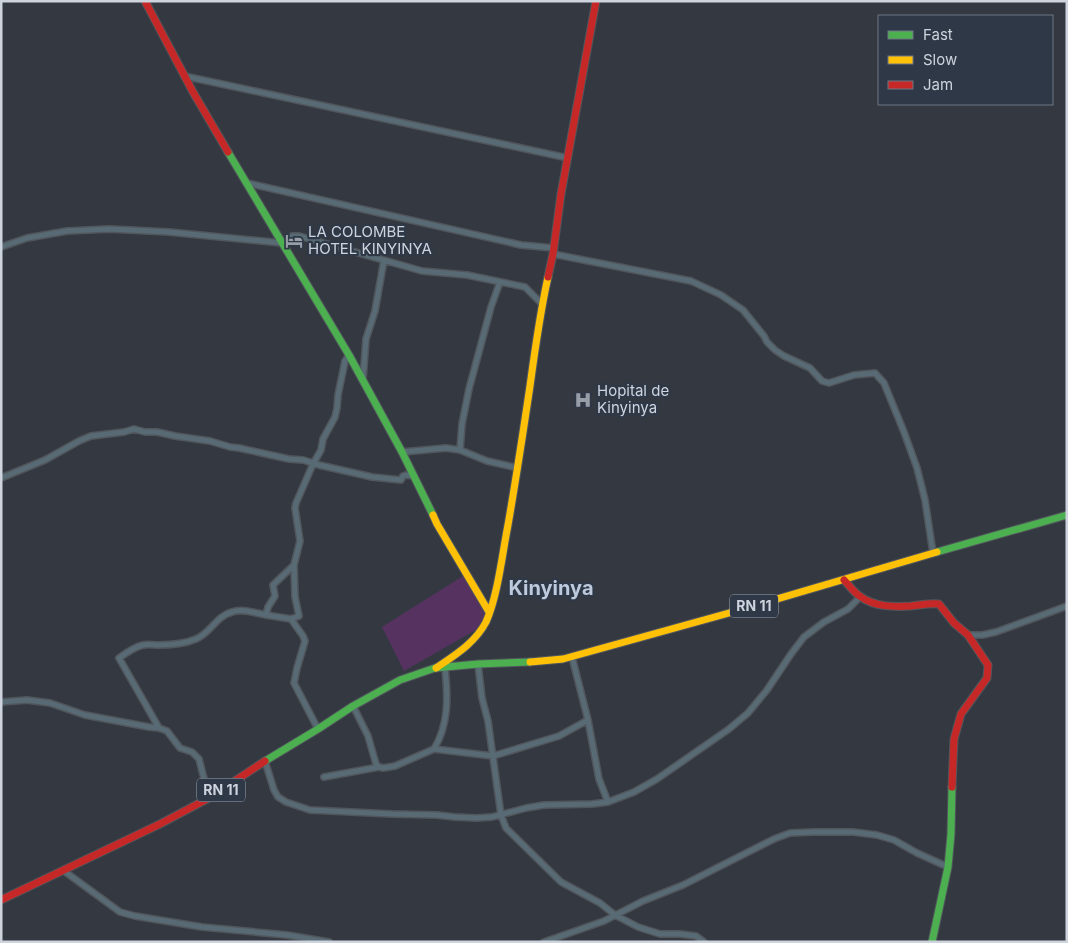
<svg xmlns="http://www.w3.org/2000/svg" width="1068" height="943" font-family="Inter,sans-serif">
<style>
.green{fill:#563260}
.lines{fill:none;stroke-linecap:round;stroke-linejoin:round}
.street-casing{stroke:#51565c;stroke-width:8}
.fast-casing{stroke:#51565c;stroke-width:9}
.slow-casing{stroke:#51565c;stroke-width:9}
.jam-casing{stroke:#51565c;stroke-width:9}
.street{stroke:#586b75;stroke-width:5}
.fast{stroke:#4caf50;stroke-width:7}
.slow{stroke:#ffc107;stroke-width:7}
.jam{stroke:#c62828;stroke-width:7}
.labels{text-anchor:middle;stroke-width:4.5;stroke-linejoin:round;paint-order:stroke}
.shield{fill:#2e3847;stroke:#9ea5b1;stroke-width:1}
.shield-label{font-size:14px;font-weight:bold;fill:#ced4de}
.poi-label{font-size:15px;fill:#ced4de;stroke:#2e3847;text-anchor:start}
.district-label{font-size:20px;font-weight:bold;fill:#bdcadd;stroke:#2e3847}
</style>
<rect width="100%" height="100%" fill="#343941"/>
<path class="green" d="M463 576 486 613 481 627 404 671 382 627Z"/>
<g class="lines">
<g class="street-casing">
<path id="street" d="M184 76 568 158
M247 183 521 245 554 248
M1 247 27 238 67 231 109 229 169 232 282 243
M285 247 292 236H299L422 271 467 275 525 287 542 304
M553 254 691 281 721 295 743 310 764 336 767 342 775 350 784 356 810 368 822 381 829 383 854 375 875 373 884 383 904 432 917 468 925 500 933 553
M363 379 366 339 375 311 384 260
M460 450 462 424 469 389 491 307 500 282
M402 452 446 448 460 450 487 461 518 468
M1 478 45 460 79 441 91 436 124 432 134 429 145 432H157L175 436 210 441 230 447 239 448 289 459 303 460 319 465 372 477 401 480 403 476 406 475 414 476
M266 615 291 619 299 616 295 597 294 565
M291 619 303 636 305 641 297 668 294 683 318 729
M968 635H982L996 632 1067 606
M572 657 588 720 599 779 608 802
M478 664 482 698 488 721 501 815 506 828 561 882 600 903 615 915 638 927 660 934H680L696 936 704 942
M1 702 27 700 50 703 85 715 149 727 159 728 167 731 180 748 192 752 199 759 209 798
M353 706 368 736 376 764 379 767 383 768 395 766 434 749 493 756 559 736 588 720
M159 728 119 658C126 653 134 647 143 645 148 644 153 645 158 645 170 645 184 644 196 639 211 633 216 616 232 612 242 608 255 613 266 615L268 607 275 596 273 585 294 565 300 541 295 508 296 503 313 464 321 450 323 439 335 417 337 408 338 395 345 361 349 355
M434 749C449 724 448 697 445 668
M265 761 274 790 278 797 286 802 310 810 392 814 437 815 455 817 477 818 492 817 526 808 544 805 592 804 608 802 634 792 657 779 729 729 748 713 767 690 791 654 804 637 824 622 848 609 860 597
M324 777 379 767
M64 871 120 912 135 916 202 927 287 935 329 942
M544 942 604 921 643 901 683 885 774 839 790 833 814 832H853L877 835 894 840 917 853 948 867"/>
</g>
<g class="fast-casing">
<path id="fast" d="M228 152 349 355 402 452 433 515
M937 552 1067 515
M265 761 318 729 353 706 400 680 435 668 478 664 530 662
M932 942 948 867 951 834 952 787"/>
</g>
<g class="slow-casing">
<path id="slow" d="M433 515 437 524 489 612
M530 662 563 659 729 613 937 552
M436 668C455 655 475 643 486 622 498 595 502 555 508 525 516 479 523 433 530 386 535 349 540 313 548 277"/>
</g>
<g class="jam-casing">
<path id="jam" d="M145 1 193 92 228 152
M548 277 553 254 561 194 596 1
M844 580C849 585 854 593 861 597 875 607 894 607 911 606 921 605 929 603 939 604L954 623 968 635 988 665 987 678 961 714 954 739 952 787
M1 900 160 824 209 798 265 761"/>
</g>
<use href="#street" class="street"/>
<use href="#fast" class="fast"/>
<use href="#slow" class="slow"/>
<use href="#jam" class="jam"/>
</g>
<defs>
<g id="hotel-bare" transform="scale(1.35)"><path d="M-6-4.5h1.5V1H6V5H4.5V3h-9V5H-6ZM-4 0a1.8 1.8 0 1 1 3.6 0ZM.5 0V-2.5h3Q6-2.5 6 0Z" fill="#989ea7" stroke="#2e3847" stroke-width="2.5" paint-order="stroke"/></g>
<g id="hospital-bare" transform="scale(1.35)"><path d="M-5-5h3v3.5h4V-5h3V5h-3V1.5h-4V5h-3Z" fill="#989ea7" stroke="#2e3847" stroke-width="2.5" paint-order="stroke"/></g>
</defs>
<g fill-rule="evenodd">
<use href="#hotel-bare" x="294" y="241"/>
<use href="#hospital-bare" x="583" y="400"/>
</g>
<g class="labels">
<g class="shield">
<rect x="730" y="594.5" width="48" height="23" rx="4"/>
<rect x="197" y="778.5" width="48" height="23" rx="4"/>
</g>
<g class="shield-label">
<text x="754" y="611">RN 11</text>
<text x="221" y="795">RN 11</text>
</g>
<g class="poi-label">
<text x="308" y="237">LA COLOMBE<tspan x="308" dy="17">HOTEL KINYINYA</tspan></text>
<text x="597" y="396">Hopital de<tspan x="597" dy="17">Kinyinya</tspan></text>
</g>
<g class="district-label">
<text x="551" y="595">Kinyinya</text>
</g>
</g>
<rect width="1068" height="943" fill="none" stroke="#ced4de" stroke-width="5"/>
<rect x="878" y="15" width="175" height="90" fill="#2e3847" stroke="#6e7683"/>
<rect x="888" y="31" width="25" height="8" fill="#4caf50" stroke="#6e7683"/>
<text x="923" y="40" font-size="15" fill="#ced4de">Fast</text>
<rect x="888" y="56" width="25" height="8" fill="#ffc107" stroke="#6e7683"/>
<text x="923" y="65" font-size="15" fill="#ced4de">Slow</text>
<rect x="888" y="81" width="25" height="8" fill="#c62828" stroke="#6e7683"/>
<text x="923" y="90" font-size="15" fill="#ced4de">Jam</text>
</svg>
